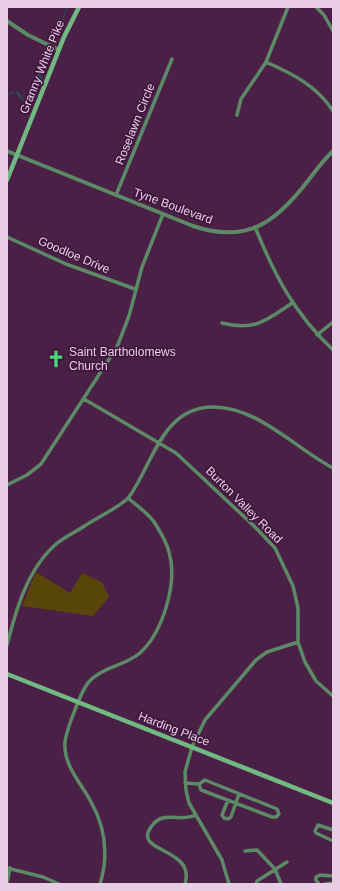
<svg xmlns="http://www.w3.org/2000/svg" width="340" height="891" font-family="Arial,sans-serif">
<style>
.green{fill:#574509}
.water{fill:#1b555f}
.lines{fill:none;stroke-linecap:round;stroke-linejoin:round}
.minor{stroke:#5c8966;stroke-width:3.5}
.tertiary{stroke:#5c8966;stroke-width:4}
.secondary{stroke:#71b982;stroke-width:4.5}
.labels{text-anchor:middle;stroke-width:3.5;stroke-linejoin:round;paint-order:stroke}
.street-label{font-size:12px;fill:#e8cde5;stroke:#3f163c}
.poi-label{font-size:12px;fill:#e8cde5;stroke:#3f163c;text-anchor:start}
</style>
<rect width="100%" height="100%" fill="#4b2047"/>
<path class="green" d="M36 572 70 593 82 573 102 582 109 597 93 616 22 606Z"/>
<path class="water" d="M67 7H68L59 29 49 42 47 40 58 28Z
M45 46 46 47 44 61 40 66 38 71 43 79 41 82 36 83 35 97 25 103 15 92 7 96 11 92H18L25 101 33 96 34 84 41 79 37 75V70L42 61Z"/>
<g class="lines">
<path class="minor" d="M316 7 324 15 333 31
M266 62C293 74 317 86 333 111
M237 115 241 99 266 62 288 7
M116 195 172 59
M255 227C275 276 294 313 333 350
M7 237 66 264 135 289
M222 323C254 331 266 321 292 303
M317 335 333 322
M84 399 176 453 254 526 275 548 293 586 298 608V642L305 662 316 681 333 696
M7 485 27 475 41 464 117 347 129 316 142 267 163 214
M7 645C16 610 27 570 55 545 64 537 76 532 86 525 95 519 123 505 129 497 153 464 162 407 213 407 258 407 295 448 333 468
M185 783 199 784 205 780 277 809 279 814 276 817H272L201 790 199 784
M228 800 222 815 224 818 228 819 231 817 239 794
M333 830 318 825 315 831 316 833 333 841
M245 851 257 850 275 869 281 884
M7 868 43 877 59 884
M7 884 10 868
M100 884C109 855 105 826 90 800 80 782 63 764 65 742 66 732 81 691 88 683 90 680 94 677 97 675 110 666 127 664 140 653 163 632 178 582 169 552 167 544 161 533 156 525 151 515 137 506 128 498
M185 884C196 847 132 853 151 827 163 809 179 823 196 815
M229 884 222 860 189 803 186 790 185 772 192 747 205 720 256 660 267 652 298 642
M256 884 257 881 287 862
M319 884 316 880V877L320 875 333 876
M325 884 333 883"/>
<path class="tertiary" d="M7 21 28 35 59 50
M7 151 193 226C247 244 275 223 307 182 315 172 323 160 333 151"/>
<path class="secondary" d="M7 180 64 37 79 7
M7 674 333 803"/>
</g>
<defs>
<g id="church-bare" transform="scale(1.38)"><path d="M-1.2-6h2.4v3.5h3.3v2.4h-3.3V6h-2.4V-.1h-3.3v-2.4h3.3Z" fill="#4ad677" stroke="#3f163c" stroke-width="2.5" paint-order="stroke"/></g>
</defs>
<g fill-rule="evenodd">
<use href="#church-bare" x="56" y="359"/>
</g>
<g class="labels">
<g class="street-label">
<text transform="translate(42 67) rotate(-68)" y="4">Granny White Pike</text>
<text transform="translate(135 124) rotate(-68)" y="4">Roselawn Circle</text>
<text transform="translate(173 206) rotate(20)" y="4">Tyne Boulevard</text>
<text transform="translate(74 255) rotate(23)" y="4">Goodloe Drive</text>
<text transform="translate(244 505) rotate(45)" y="4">Burton Valley Road</text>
<text transform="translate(174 729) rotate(21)" y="4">Harding Place</text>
</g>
<g class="poi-label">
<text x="69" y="356">Saint Bartholomews<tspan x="69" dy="14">Church</tspan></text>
</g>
</g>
<rect width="340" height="891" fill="none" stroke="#e8cde5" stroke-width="16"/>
</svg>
